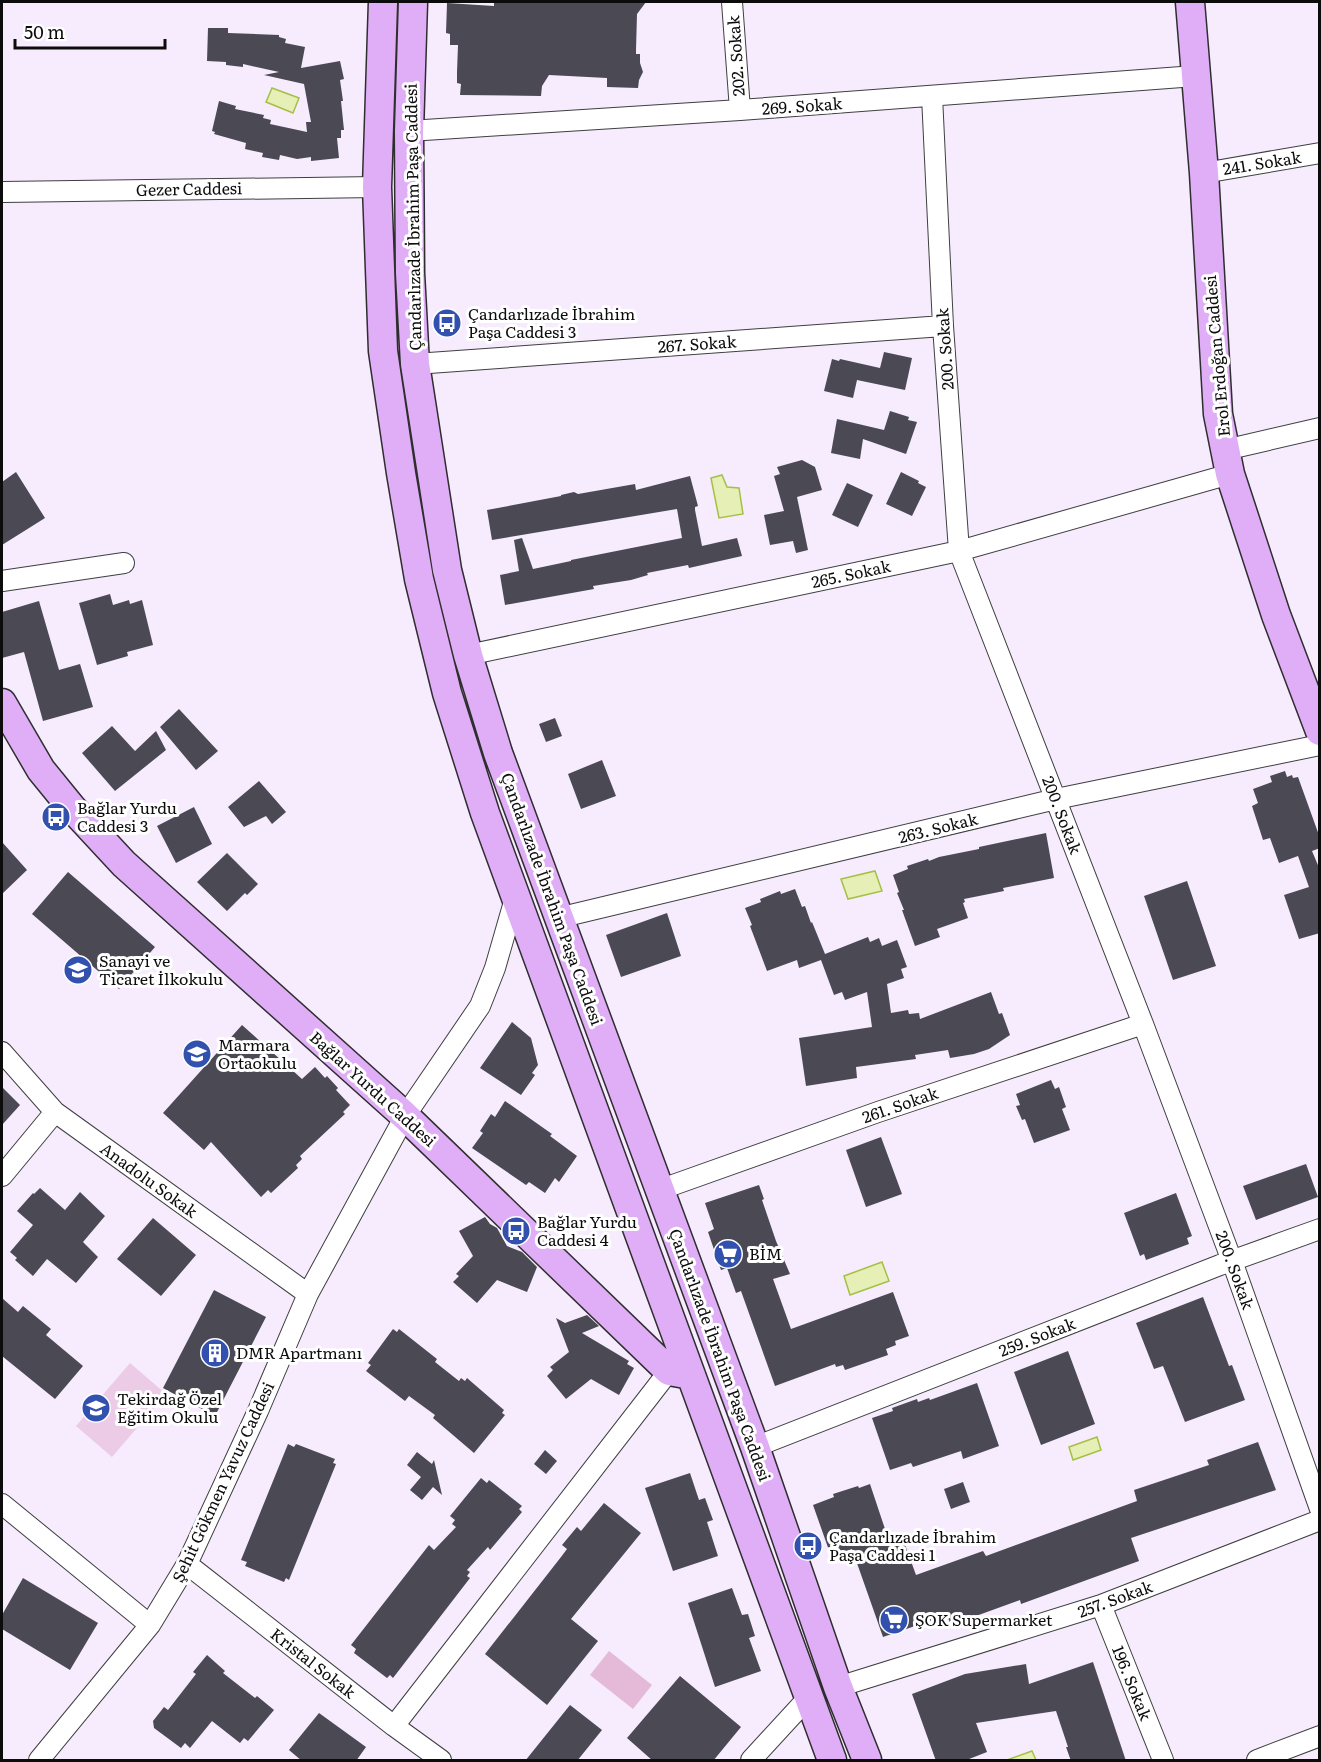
<svg xmlns="http://www.w3.org/2000/svg" width="1321" height="1762" font-family="Literata,serif">
<style>
.green{fill:#e4bad8}
.pitch{fill:#eccbe7}
.water{fill:#e5efb6;stroke:#a6bf45;stroke-width:1.5}
.building{fill:#4b4953}
.lines{fill:none;stroke-linecap:round;stroke-linejoin:round}
.street-casing{stroke:#3f3f3f;stroke-width:22}
.secondary-casing{stroke:#2e2e2e;stroke-width:31}
.street{stroke:#fff;stroke-width:20}
.secondary{stroke:#e0aef7;stroke-width:28}
.labels{text-anchor:middle;stroke-width:6;stroke-linejoin:round;paint-order:stroke}
.street-label{font-size:16px;fill:#0c0c0c;stroke:#fff}
.poi-label{font-size:16px;fill:#0c0c0c;stroke:#fff;text-anchor:start}
</style>
<rect width="100%" height="100%" fill="#f6ecfd"/>
<path class="green" d="M609 1651 652 1685 633 1709 590 1675Z"/>
<path class="pitch" d="M130 1363 166 1394 112 1457 76 1426Z"/>
<path class="water" d="M272 88 299 98 293 113 266 102Z
M722 475 727 487 739 488 743 514 719 518 711 478Z
M875 871 882 891 848 899 841 879Z
M882 1262 889 1281 850 1295 844 1276Z
M1097 1437 1101 1450 1073 1460 1069 1447Z
M1032 1751 1036 1760H1007Z"/>
<path class="building" d="M494 2H646L637 14 636 50V54H640V63L643 72 639 80 638 88 607 87V78L549 75 542 86 541 96 460 95 461 84 457 83V72L458 45H450V34L446 33 447 3 494 6Z
M208 28H228V33L279 35V37L286 39 285 43 305 47 301 68 340 61 344 79 340 80 343 101H341L344 130H341V138H337L339 158 311 161V157L297 159 280 155 279 160 262 157 263 153 245 149 246 143 214 134 215 132 212 131 219 101 236 106 235 109 264 115 263 118 271 120 270 124 307 132 306 122H311L304 84 264 75 279 72 243 64V67L226 65V62L207 61Z
M884 352 912 358 905 390 857 380 853 398 824 391 832 359 839 361 840 359 880 368Z
M890 411 909 417 908 420 917 422 906 454 863 439 860 459 831 453 837 419 884 430Z
M802 460 815 467 822 490 797 497 808 550 796 553 793 541 770 545 764 515 784 511 774 476 780 474 777 467Z
M16 472 45 518 2 545V482Z
M901 472 919 481 918 483 926 487 912 516 886 504Z
M690 476 698 506 695 507V510L702 546 737 538 742 556 689 568 688 565 647 573 648 575 631 580 593 586 594 589 505 605 500 575 519 571 514 540 522 538 533 569 571 561V560L682 538 677 509 492 540 487 510 561 496V495L574 492 578 494 635 484 636 490Z
M847 483 873 495 858 527 832 515Z
M110 594 113 605 129 600 130 604 142 600 153 645 127 652 128 656 97 665 79 603Z
M39 601 59 670 80 664 93 707 43 721 24 652 2 658V612Z
M179 709 218 751 196 770 160 727Z
M555 718 562 736 546 742 539 724Z
M112 726 135 751 156 731 166 750 115 791 82 753Z
M602 760 616 796 581 809 568 774Z
M1285 771 1287 777 1292 775 1293 778 1298 777 1320 838V848L1312 851 1320 870V933L1299 939 1284 895 1309 887 1298 856 1279 863 1270 838 1263 840 1252 806 1258 803 1253 789 1272 782 1270 776Z
M259 781 286 812 272 824 266 816 244 827 228 807Z
M194 807 212 844 176 863 157 826Z
M1046 833 1054 878 1003 888 1004 891 964 899 965 902 963 903 968 918 937 929 940 937 915 946 902 910H904L897 893 899 892 893 875 908 869 907 866 928 859 929 861 939 857 979 849V847Z
M2 842 27 870 2 894Z
M227 853 258 884 247 895 245 893 227 911 197 882Z
M68 872 155 947 119 989 32 914Z
M1187 881 1216 966 1173 980 1144 896Z
M795 889 802 907 805 906 811 923 812 922 825 954 868 937 870 942 879 938 882 946 897 940 907 967 901 969 904 978 887 984 891 1013 908 1010 909 1014 919 1013 920 1019 991 992 999 1014 1002 1013 1010 1035 989 1049 974 1054 950 1058 948 1050 915 1055 916 1059 856 1067 857 1078 806 1086 799 1038 872 1027 867 992 845 1000 842 992 834 995 821 960 799 968 797 960 767 971 750 926 752 925 745 908 761 902 760 899 780 891 781 894Z
M667 913 681 956 621 977 606 935Z
M512 1022 531 1038 538 1065 532 1073 535 1075 521 1095 480 1068Z
M242 1025 302 1079 315 1067 325 1078 327 1076 338 1088 336 1090 350 1105 343 1112 345 1114 300 1156 302 1159 296 1165 298 1168 271 1193 268 1190 261 1197 211 1142 204 1150 163 1113Z
M1051 1080 1055 1089 1059 1087 1066 1107 1062 1109 1070 1130 1034 1143 1025 1119 1022 1120 1016 1106 1020 1105 1016 1094Z
M2 1087 20 1105 2 1125Z
M505 1101 552 1134 550 1136 577 1156 559 1182 555 1178 545 1193 529 1182 526 1185 472 1148 483 1133 480 1131 491 1114 495 1117Z
M881 1137 902 1194 866 1207 846 1150Z
M1306 1164 1318 1197 1256 1220 1243 1186Z
M759 1185 764 1199 762 1200 776 1241 790 1274 773 1279 791 1329 893 1292 909 1336 895 1341 896 1345 886 1349 888 1355 845 1370 843 1365 836 1367 835 1364 775 1386 741 1291 736 1293 727 1268 721 1270 708 1232 714 1229 705 1203Z
M40 1188 65 1210 80 1192 105 1216 83 1242 98 1257 76 1283 47 1259 33 1276 15 1260 17 1258 10 1252 33 1225 17 1211 33 1193 34 1194Z
M1176 1193 1192 1236 1187 1238 1189 1244 1146 1260 1144 1254 1140 1256 1124 1213Z
M485 1217 490 1224 497 1228 507 1246 522 1252 537 1267 527 1292 497 1280 477 1303 453 1282 459 1276 456 1274 473 1256 459 1231Z
M153 1218 196 1255 161 1296 117 1259Z
M214 1290 266 1317 215 1416 163 1388Z
M1203 1297 1229 1366 1232 1365 1245 1400 1185 1422 1163 1366 1154 1369 1136 1323Z
M2 1298 18 1312 23 1306 51 1329 46 1335 83 1366 55 1399 2 1356Z
M587 1315 599 1326 582 1333 629 1361 627 1364 634 1368 619 1395 591 1379 566 1399 547 1376 553 1370 550 1367 569 1352 556 1318 565 1323Z
M393 1329 397 1332 399 1329 437 1359 435 1362 459 1381 461 1378 465 1381 467 1378 504 1410 502 1413 505 1415 474 1453 433 1418 435 1415 409 1396 405 1401 366 1371 371 1365 368 1363Z
M1068 1351 1095 1424 1041 1445 1014 1372Z
M977 1383 999 1446 963 1459 961 1451 913 1467 911 1463 890 1470 872 1418 893 1411 892 1408 917 1399 918 1402 929 1398 930 1400Z
M1258 1442 1276 1490 1131 1538 1139 1561 1021 1604 1020 1600 951 1625 947 1615 883 1637 852 1549 831 1556 813 1505 834 1497 833 1494 858 1486 859 1488 870 1484 890 1544 903 1539 916 1575 983 1551 986 1556 1137 1501 1134 1490 1209 1465 1207 1460Z
M288 1444 294 1447 296 1444 335 1459 333 1463 336 1464 289 1580 286 1578 284 1582 245 1566 247 1562 241 1560Z
M545 1450 557 1461 546 1474 534 1464Z
M417 1452 432 1464 434 1460 442 1495 433 1487 422 1500 410 1490 421 1477 407 1465Z
M690 1473 699 1500 705 1498 713 1520 707 1522 718 1556 673 1571 645 1488Z
M481 1478 487 1483 489 1480 522 1506 519 1509 522 1512 490 1550 488 1547 467 1570 470 1572 467 1576 470 1578 393 1678 390 1675 387 1678 354 1653 356 1649 351 1645 429 1545 434 1550 456 1527 452 1524 455 1520 450 1516Z
M963 1482 970 1502 951 1509 944 1489Z
M604 1503 641 1533 571 1619 598 1641 547 1705 485 1654 561 1557 567 1549 562 1545 577 1527 581 1531Z
M23 1578 98 1623 70 1670 2 1629V1615Z
M732 1588 742 1615 748 1614 755 1636 749 1638 761 1671 715 1687 688 1603Z
M207 1655 225 1671 223 1673 255 1698 257 1696 274 1710 248 1741 244 1738 240 1743 212 1721 190 1748 185 1743 181 1748 154 1728 153 1721 164 1707 168 1710 196 1674 193 1672Z
M1093 1662 1126 1761H1071L1066 1747H1068L1056 1711 976 1723 987 1752 964 1761H936L912 1694 965 1674 1026 1664 1029 1684Z
M680 1676 741 1727 713 1761H653L627 1738Z
M570 1705 602 1730 577 1761H525Z
M319 1713 366 1747 356 1761H302L289 1750Z"/>
<g class="lines">
<g class="street-casing">
<path id="street" d="M732 2 740 110
M932 96 943 326 959 551 1143 1024 1232 1261 1320 1509
M409 131 740 110 1195 76
M1204 173 1320 153
M2 192 377 187
M415 364 943 326
M1225 450 1320 428
M2 581 124 563
M468 655 959 551 1230 474
M558 918 1056 799 1320 745
M2 1052 55 1112 308 1294
M2 1176 55 1112
M659 1190 878 1112 1143 1024
M755 1447 1220 1265 1320 1229
M2 1504 150 1625
M187 1564 394 1726 441 1760
M1101 1605 1163 1760
M838 1687 1101 1605 1320 1520
M394 1726 669 1371
M39 1760 150 1625 187 1564 258 1411 308 1294 405 1116 480 1006 495 968 516 895
M751 1760 808 1698
M1257 1760 1320 1736"/>
</g>
<g class="secondary-casing">
<path id="secondary" d="M383 2 377 187 383 351 401 473 419 579 447 693 485 813 832 1760
M413 2 409 131 410 273 415 364 447 570 468 655 498 753 755 1447 838 1687 867 1760
M1190 2 1204 173 1218 414 1230 474 1276 615 1320 731
M2 703 41 770 72 808 124 864 405 1116 669 1371 691 1375"/>
</g>
<use href="#street" class="street"/>
<use href="#secondary" class="secondary"/>
</g>
<defs>
<g id="bus-disc" transform="scale(1.5)"><circle r="9.5" fill="#3250ad" stroke="#fff"/><path d="M-5-6H5V4H4V6H2V4H-2V6H-4V4H-5ZM-3.5-4V0h7V-4ZM-3.5 1.2v1.5H-2V1.2ZM2 1.2v1.5H3.5V1.2Z" fill="#fff"/></g>
<g id="school-disc" transform="scale(1.5)"><circle r="9.5" fill="#3250ad" stroke="#fff"/><path d="M0-5L7-2L0 1L-7-2ZM-4 1L0 2.5L4 1V4Q0 6-4 4Z" fill="#fff"/></g>
<g id="supermarket-disc" transform="scale(1.5)"><circle r="9.5" fill="#3250ad" stroke="#fff"/><path d="M-6-5.5h2.5l.6 2H6L4.5 2H-2.5L-4.4-4H-6ZM-1.5 3.2a1.3 1.3 0 1 0 .1 0ZM3 3.2a1.3 1.3 0 1 0 .1 0Z" fill="#fff"/></g>
<g id="building-disc" transform="scale(1.5)"><circle r="9.5" fill="#3250ad" stroke="#fff"/><path d="M-4-6H4V6H1V3H-1V6H-4ZM-2.5-4.3h1.7v1.8h-1.7ZM.8-4.3h1.7v1.8H.8ZM-2.5-1h1.7V.8h-1.7ZM.8-1h1.7V.8H.8Z" fill="#fff"/></g>
</defs>
<g fill-rule="evenodd">
<use href="#bus-disc" x="447" y="323"/>
<use href="#bus-disc" x="56" y="817"/>
<use href="#school-disc" x="78" y="970"/>
<use href="#school-disc" x="197" y="1054"/>
<use href="#bus-disc" x="516" y="1231"/>
<use href="#supermarket-disc" x="728" y="1254"/>
<use href="#building-disc" x="215" y="1353"/>
<use href="#school-disc" x="96" y="1408"/>
<use href="#bus-disc" x="808" y="1546"/>
<use href="#supermarket-disc" x="894" y="1620"/>
</g>
<g class="labels">
<g class="street-label">
<text transform="translate(736 56) rotate(-94)" y="6">202. Sokak</text>
<text transform="translate(802 106) rotate(-4)" y="6">269. Sokak</text>
<text transform="translate(1262 163) rotate(-9)" y="6">241. Sokak</text>
<text transform="translate(189 189) rotate(-1)" y="6">Gezer Caddesi</text>
<text transform="translate(413 217) rotate(-91)" y="6">Çandarlızade İbrahim Paşa Caddesi</text>
<text transform="translate(697 344) rotate(-4)" y="6">267. Sokak</text>
<text transform="translate(945 349) rotate(-94)" y="6">200. Sokak</text>
<text transform="translate(1217 356) rotate(-95)" y="6">Erol Erdoğan Caddesi</text>
<text transform="translate(851 574) rotate(-12)" y="6">265. Sokak</text>
<text transform="translate(1062 815) rotate(69)" y="6">200. Sokak</text>
<text transform="translate(938 828) rotate(-14)" y="6">263. Sokak</text>
<text transform="translate(552 899) rotate(70)" y="6">Çandarlızade İbrahim Paşa Caddesi</text>
<text transform="translate(373 1089) rotate(42)" y="6">Bağlar Yurdu Caddesi</text>
<text transform="translate(900 1105) rotate(-19)" y="6">261. Sokak</text>
<text transform="translate(149 1180) rotate(36)" y="6">Anadolu Sokak</text>
<text transform="translate(1235 1270) rotate(70)" y="6">200. Sokak</text>
<text transform="translate(1037 1337) rotate(-21)" y="6">259. Sokak</text>
<text transform="translate(720 1355) rotate(70)" y="6">Çandarlızade İbrahim Paşa Caddesi</text>
<text transform="translate(223 1482) rotate(-65)" y="6">Şehit Gökmen Yavuz Caddesi</text>
<text transform="translate(1115 1599) rotate(-20)" y="6">257. Sokak</text>
<text transform="translate(313 1663) rotate(38)" y="6">Kristal Sokak</text>
<text transform="translate(1132 1683) rotate(68)" y="6">196. Sokak</text>
</g>
<g class="poi-label">
<text x="468" y="320">Çandarlızade İbrahim<tspan x="468" dy="18">Paşa Caddesi 3</tspan></text>
<text x="77" y="814">Bağlar Yurdu<tspan x="77" dy="18">Caddesi 3</tspan></text>
<text x="99" y="967">Sanayi ve<tspan x="99" dy="18">Ticaret İlkokulu</tspan></text>
<text x="218" y="1051">Marmara<tspan x="218" dy="18">Ortaokulu</tspan></text>
<text x="537" y="1228">Bağlar Yurdu<tspan x="537" dy="18">Caddesi 4</tspan></text>
<text x="749" y="1260">BİM</text>
<text x="236" y="1359">DMR Apartmanı</text>
<text x="117" y="1405">Tekirdağ Özel<tspan x="117" dy="18">Eğitim Okulu</tspan></text>
<text x="829" y="1543">Çandarlızade İbrahim<tspan x="829" dy="18">Paşa Caddesi 1</tspan></text>
<text x="915" y="1626">ŞOK Supermarket</text>
</g>
</g>
<rect width="1321" height="1762" fill="none" stroke="#0c0c0c" stroke-width="6"/>
<path d="M15 39v9h150v-9" fill="none" stroke="#0c0c0c" stroke-width="3"/>
<text x="24" y="39" font-size="18" fill="#0c0c0c" stroke="#ffffff" stroke-width="4.5" paint-order="stroke">50 m</text>
</svg>
